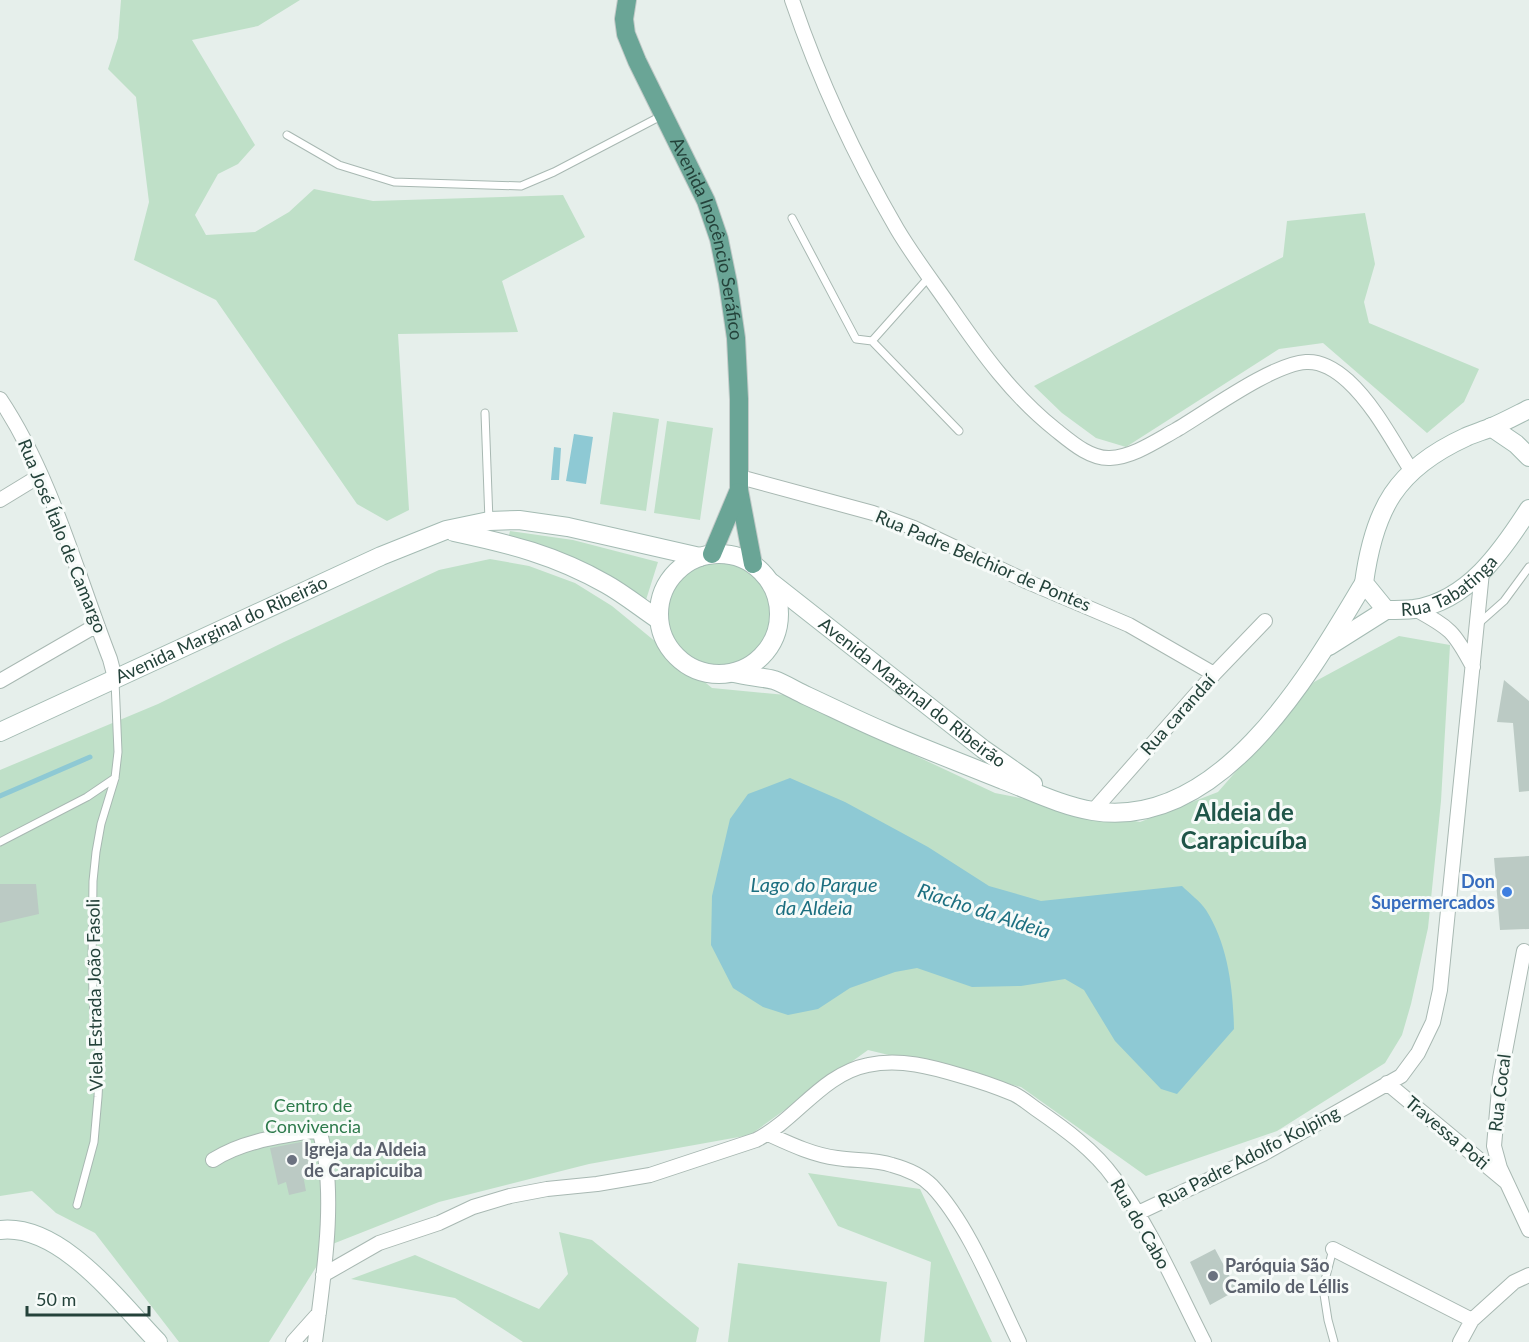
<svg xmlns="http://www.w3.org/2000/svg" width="1529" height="1342" font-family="Lato,sans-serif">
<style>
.green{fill:#bfe0c8}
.water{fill:#8ec9d4}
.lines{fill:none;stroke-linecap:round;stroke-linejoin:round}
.stream{stroke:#8ec9d4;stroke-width:5}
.building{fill:#bbcac4}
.lane-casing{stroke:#a8b8b2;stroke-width:9}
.street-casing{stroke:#a8b8b2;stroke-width:16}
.secondary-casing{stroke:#a4bbb3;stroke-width:20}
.primary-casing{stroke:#c2cac8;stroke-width:20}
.lane{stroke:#fff;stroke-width:7}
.street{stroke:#fff;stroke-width:14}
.secondary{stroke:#fff;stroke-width:18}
.primary{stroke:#6aa596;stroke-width:18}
.shop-dot{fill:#3f7fe0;stroke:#f7fbf9;stroke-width:2}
.worship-dot{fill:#6b7280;stroke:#f7fbf9;stroke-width:2}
.labels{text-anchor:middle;stroke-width:6;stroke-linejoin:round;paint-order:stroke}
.street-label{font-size:18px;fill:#24423a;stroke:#f7fbf9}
.shop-label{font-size:18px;font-weight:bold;fill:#366cbe;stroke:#f7fbf9;text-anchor:end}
.park-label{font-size:18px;fill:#2d7a4b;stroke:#f7fbf9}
.worship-label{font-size:18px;font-weight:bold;fill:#5b616d;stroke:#f7fbf9;text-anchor:start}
.water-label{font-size:20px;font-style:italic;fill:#1c6f80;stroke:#f7fbf9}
.district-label{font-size:24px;font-weight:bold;fill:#1f5548;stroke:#f7fbf9}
</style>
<rect width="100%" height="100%" fill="#e6efeb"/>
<path class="green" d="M121 0H300L258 26 192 40 255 145 238 164 218 174 195 215 206 235 255 232 289 212 314 189 373 201 563 195 585 237 502 281 518 332 398 334 409 510 387 521 357 504 216 300 134 260 149 202 136 97 108 69 118 38Z
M1365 213 1375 264 1364 302 1369 323 1479 369 1464 402 1427 433 1323 343 1279 349 1126 447 1096 438 1062 413 1034 386 1283 257 1287 221Z
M613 412 659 419 646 511 600 504Z
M667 421 713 428 700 520 654 513Z
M510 531 573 540 658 562 645 603C597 568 566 551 508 539Z
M490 559 529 566 575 583 612 606 712 688 786 695 995 793 1140 822 1218 792 1314 682 1399 636 1450 645 1441 801 1428 928 1411 1004 1402 1035 1385 1063 1277 1131 1146 1176 1021 1087 868 1050 750 1135 589 1164 439 1202 330 1245 269 1342H179L95 1233 56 1213 32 1191 0 1196V770L158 704 284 642 439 570Z
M667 615a52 52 0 1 1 104 0a52 52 0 1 1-104 0Z
M808 1173 920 1189 992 1342H924L931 1262 838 1226Z
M559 1232 592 1240 699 1328 696 1342H523L455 1298 351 1279 415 1255 539 1309 568 1274Z
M738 1263 887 1282 880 1342H728Z"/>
<path class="water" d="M574 434 593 437 586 484 566 481Z
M554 447 561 448 559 480H551Z
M790 778 845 802 928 847 989 886 1041 901 1182 886C1190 894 1200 901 1206 910 1228 945 1233 988 1234 1029L1177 1094 1161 1089 1115 1041 1084 990 1065 979 1021 986 972 987 917 968 895 972 850 988 818 1009 788 1015 763 1007 733 988 711 945 712 896 730 819 748 794Z"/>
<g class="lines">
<path class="stream" d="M0 796 90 757"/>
</g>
<path class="building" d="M1504 680 1529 701V791L1519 792 1513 723 1497 722Z
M1529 856V929L1500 930 1494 858Z
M0 884H36L39 914 0 923Z
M306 1141 314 1173 303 1175 306 1191 289 1195 286 1182 278 1185 270 1148Z
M1215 1249 1237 1290 1210 1305 1190 1262Z"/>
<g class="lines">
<g class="lane-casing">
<path id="lane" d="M287 135 339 165 394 182 521 186 554 172 663 115
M792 218 856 339 872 341 959 431
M872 341 929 277
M485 413 489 521
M1478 624 1504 601 1529 567
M0 842 87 797 115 778
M77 1205 94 1142 98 1097 100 1059 94 1019 92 966 93 881 96 852 101 824 115 778 118 752 115 681
M1333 1249 1323 1288 1328 1320 1334 1342"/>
</g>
<g class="street-casing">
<path id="street" d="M792 0C819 79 855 157 897 229 913 256 933 282 951 308 982 353 1013 396 1056 430 1071 442 1090 459 1110 458 1133 457 1156 441 1176 430 1207 412 1272 364 1306 362 1321 361 1337 371 1348 381 1374 405 1392 440 1411 470
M0 399C52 477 76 572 110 659L115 678
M740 477 873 513 914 528 1028 582 1129 625 1214 674
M0 500 41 475
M1415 609C1450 628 1454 631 1473 667
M0 681 97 625
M1093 811 1214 674 1265 621
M1524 951 1500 1078 1494 1146 1500 1168 1529 1230
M1387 1083 1505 1181
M768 1134C790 1144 813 1155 837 1158 855 1161 874 1159 892 1165 907 1169 921 1175 932 1186 969 1225 995 1293 1019 1342
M213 1160C244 1140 283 1136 319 1130 338 1190 323 1280 315 1342
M1138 1213 1263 1154 1401 1076 1418 1053 1433 1022 1440 990 1482 572
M1333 1249 1472 1320
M323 1275 379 1243 439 1223 473 1207 510 1196 547 1189 597 1184 650 1175 756 1140C796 1120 822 1074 868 1065 900 1058 932 1067 962 1076 980 1081 997 1087 1014 1094 1022 1098 1029 1104 1036 1109 1065 1129 1094 1150 1114 1178 1151 1228 1176 1287 1204 1342
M293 1342 319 1313
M1460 1342 1472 1320 1514 1282 1529 1275"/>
</g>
<g class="secondary-casing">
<g id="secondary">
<path id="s1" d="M1529 409C1517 415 1504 422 1492 427 1483 431 1474 433 1466 437 1396 469 1374 509 1364 583L1386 610C1395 610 1405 610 1414 609 1468 601 1502 551 1529 509"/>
<path d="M1491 427 1516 444 1529 457"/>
<path d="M454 532C510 544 555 555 606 584 624 594 641 608 659 620"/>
<circle cx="719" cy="614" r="60"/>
<path id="s2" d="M772 583 983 749 1033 784"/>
<path d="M1329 646 1386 610"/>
<path d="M734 673C747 676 761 677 774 680 785 684 796 691 807 696 833 708 859 721 885 732 924 749 964 764 1003 780 1032 791 1062 806 1093 811 1220 831 1310 674 1364 583"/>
<path id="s3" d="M0 732 381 556 446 530 489 521 519 520 568 527 700 557"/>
<path d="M0 1230C61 1223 120 1303 158 1342"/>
</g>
</g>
<g class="primary-casing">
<g id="primary">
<path id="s4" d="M627 0 624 19 626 34 637 61 706 201 719 239 728 283 736 338 739 399V490L753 564"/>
<path d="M712 554 738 492"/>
</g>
</g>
<use href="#lane" class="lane"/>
<use href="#street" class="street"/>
<use href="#secondary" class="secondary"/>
<use href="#primary" class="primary"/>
</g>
<circle class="shop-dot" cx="1507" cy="892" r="6"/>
<g class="worship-dot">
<circle cx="292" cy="1160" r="6"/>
<circle cx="1213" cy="1276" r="6"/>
</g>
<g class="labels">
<g class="street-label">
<text dy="6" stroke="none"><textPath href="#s4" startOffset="256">Avenida Inocêncio Seráfico</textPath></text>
<text transform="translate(62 536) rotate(68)" y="6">Rua José Ítalo de Camargo</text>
<text transform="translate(983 561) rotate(23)" y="6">Rua Padre Belchior de Pontes</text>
<text dy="6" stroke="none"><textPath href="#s1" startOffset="362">Rua Tabatinga</textPath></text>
<text dy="6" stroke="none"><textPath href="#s3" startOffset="244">Avenida Marginal do Ribeirão</textPath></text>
<text dy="6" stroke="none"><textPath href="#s2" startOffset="178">Avenida Marginal do Ribeirão</textPath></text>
<text transform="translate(1178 715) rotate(-48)" y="6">Rua carandaí</text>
<text transform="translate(95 995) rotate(-91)" y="6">Viela Estrada João Fasoli</text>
<text transform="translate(1500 1093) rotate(-83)" y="6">Rua Cocal</text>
<text transform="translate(1447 1133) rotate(40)" y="6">Travessa Poti</text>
<text transform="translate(1249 1157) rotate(-27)" y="6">Rua Padre Adolfo Kolping</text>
<text transform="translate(1140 1224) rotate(60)" y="6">Rua do Cabo</text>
</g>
<g class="shop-label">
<text x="1495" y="888">Don<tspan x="1495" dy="21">Supermercados</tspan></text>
</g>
<g class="park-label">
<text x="313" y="1112">Centro de<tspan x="313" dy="21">Convivencia</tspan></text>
</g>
<g class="worship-label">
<text x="304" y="1156">Igreja da Aldeia<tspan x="304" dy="21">de Carapicuiba</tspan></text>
<text x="1225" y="1272">Paróquia São<tspan x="1225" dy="21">Camilo de Léllis</tspan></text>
</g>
<g class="water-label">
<text x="814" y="892">Lago do Parque<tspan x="814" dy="23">da Aldeia</tspan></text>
<text transform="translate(984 911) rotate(18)" y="7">Riacho da Aldeia</text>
</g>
<g class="district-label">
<text x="1244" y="821">Aldeia de<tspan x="1244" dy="28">Carapicuíba</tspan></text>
</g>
</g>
<path d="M27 1306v9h122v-9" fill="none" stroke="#24423a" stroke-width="3"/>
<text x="36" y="1306" font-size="18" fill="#24423a" stroke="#f7fbf9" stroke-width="4.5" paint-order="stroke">50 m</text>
</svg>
